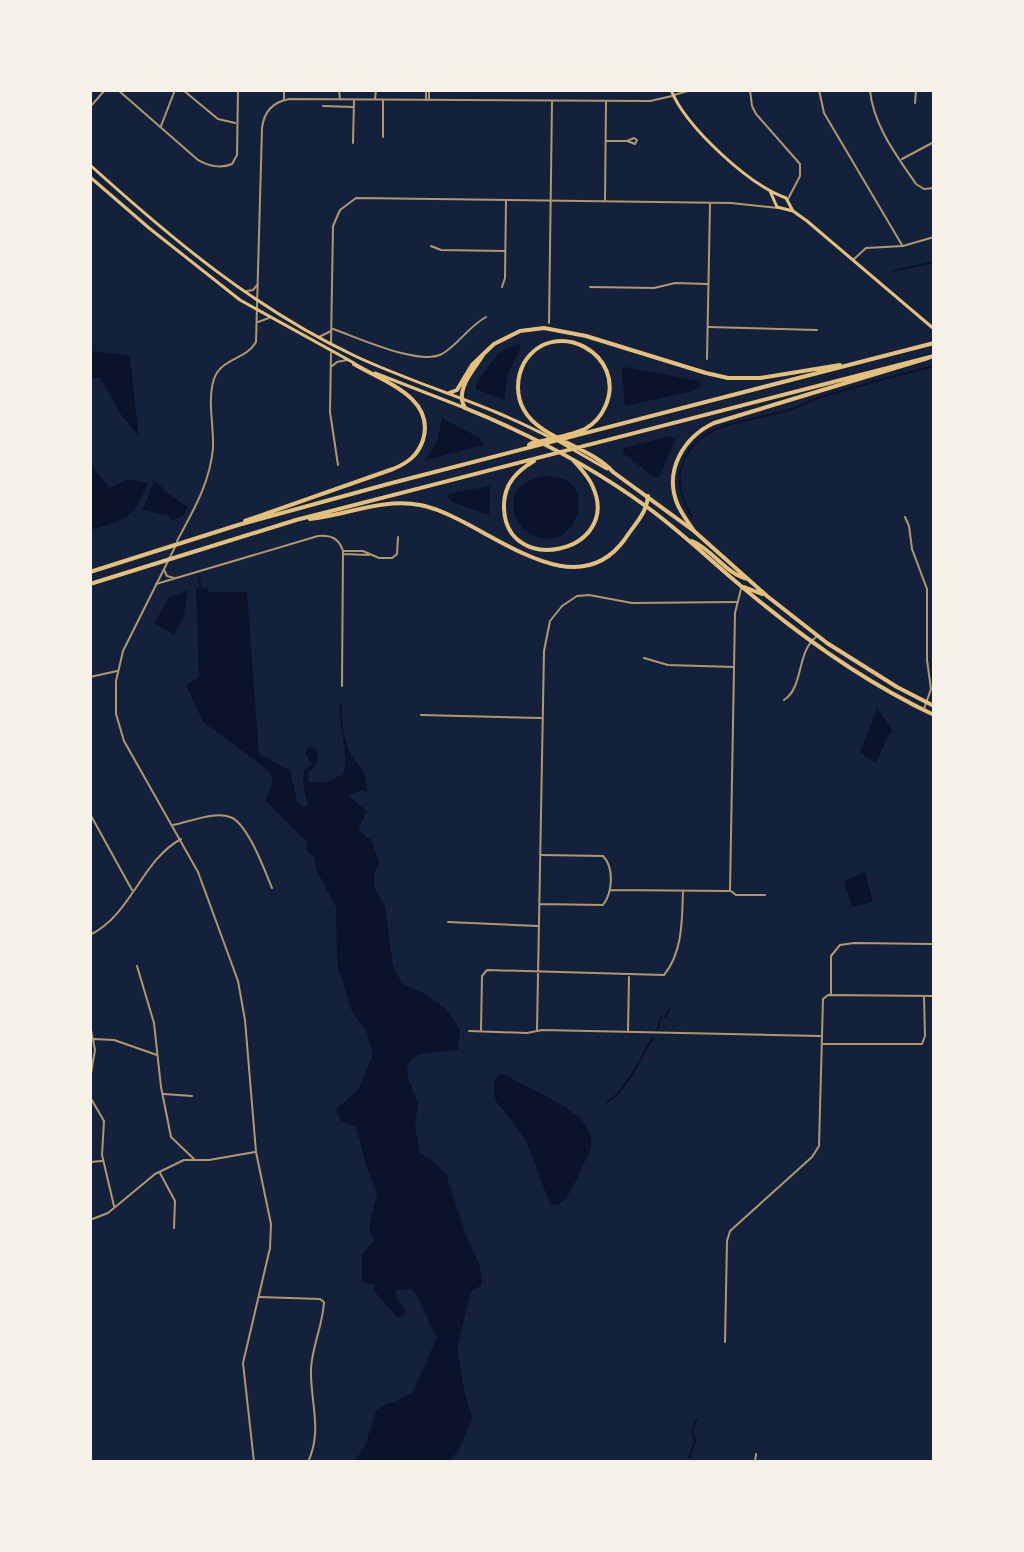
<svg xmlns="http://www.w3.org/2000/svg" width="1024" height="1552" font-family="Mulish,sans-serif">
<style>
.water{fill:#0b132b}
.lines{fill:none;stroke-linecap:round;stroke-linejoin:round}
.stream{stroke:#0b132b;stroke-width:2}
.minor{stroke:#b1986c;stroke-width:2}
.tertiary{stroke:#b1986c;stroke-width:2}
.secondary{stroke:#e5c07b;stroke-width:3}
.primary{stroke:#e5c07b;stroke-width:3}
.trunk{stroke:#e5c07b;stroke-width:4}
.motorway{stroke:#e5c07b;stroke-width:4}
</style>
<rect width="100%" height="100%" fill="#14213d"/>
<path class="water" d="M513 345 519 344 521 348 508 373 504 400 476 389V384L498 354Z
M90 351 127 355 130 358 139 437 122 416 100 377 90 379Z
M625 367 699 381 701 386 693 391 625 406 622 371Z
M442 418 478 437 484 445 426 460 438 439Z
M670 436 675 440 659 477H654L623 453 624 448Z
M90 464 110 488 128 479 148 483C133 519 127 520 90 530Z
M545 476C551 477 558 477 564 479 590 491 579 533 554 538 516 546 489 484 545 476Z
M154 480 169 494 188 507 183 516 172 521 168 515 143 510Z
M490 486 489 515 452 502 447 497 451 493Z
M207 587 209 592H247L259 754 290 770 297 801 304 808 308 805 303 784 304 770 312 764 305 754 308 747 315 748C322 760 317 765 308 773L309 782H327L343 774C350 750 337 726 340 702L342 704C342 721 343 741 352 756 362 772 367 771 367 792L361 790 349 796 367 811 358 830 371 840 379 862 375 871 374 887 385 906 393 965 399 978 405 985 423 993 445 1008 460 1029 458 1050 420 1054 411 1060 407 1068 408 1077 418 1103 415 1126 420 1154 428 1157 446 1174 467 1238 480 1266 482 1285 471 1291 457 1348 465 1394 472 1417 460 1448 449 1462H354L365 1446 376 1411 385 1404 395 1402 413 1392 437 1337C426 1321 424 1304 412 1289L395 1290 397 1299 406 1310 402 1317H397L375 1292 374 1285 362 1282V1255L374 1240 369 1227 377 1194 366 1165 356 1127 340 1120 336 1109 359 1089 373 1054 366 1030 352 1012 337 964 336 907 317 871 314 857 307 851 308 843 266 801 273 779 269 771 203 722 186 685 199 677 196 589Z
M188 590 184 616 174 635 154 623 169 598Z
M877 708 893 731 888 736 876 763 860 753Z
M865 872 873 902 852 907 844 881Z
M500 1074C509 1075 513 1080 522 1084 542 1095 598 1116 591 1147 590 1155 584 1162 581 1169 575 1182 570 1197 558 1205L550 1204 526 1140 495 1100 494 1082Z"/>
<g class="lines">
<path class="stream" d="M892 271 934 262
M692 517C682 501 676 484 682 465 697 419 755 422 792 409 800 406 807 402 815 399 854 387 894 376 934 366
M198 575 201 588
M657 1030 661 1017 666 1016 669 1009
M607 1102C624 1094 643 1054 653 1037
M689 1457 695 1442 692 1430 697 1420"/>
<path class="minor" d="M118 90 198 160C208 166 221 169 232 164L237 155 238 90
M183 90 218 119 235 123
M339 90 340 99
M750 90 752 106 756 114 800 164V176L788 199
M819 90 824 113 902 245
M870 90C873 125 897 156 916 184L924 189 934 188
M674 95 691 90
M375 99 376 90
M429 99V90
M284 100V90
M383 100V137
M426 100V90
M915 103 916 90
M323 106 353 107
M90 107 105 90
M161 126 175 90
M607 141H627L635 144 637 140 634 138 627 141
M353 143 354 100
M902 159 934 142
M605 200 606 102
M431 246 441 250 504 251
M502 287 505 278 506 201
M590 287 654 288 675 283 707 284
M549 323 552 102
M709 327 817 330
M333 329C359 338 419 366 442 354 459 344 468 327 486 317
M331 353 330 412 338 465
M707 359 710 204
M331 367 337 362 347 360
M905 517 909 526 912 549 927 589V660L931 689 924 709
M343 551H363L379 558H392L397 554 398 537
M343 554 369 555
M164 570 167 576 174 578
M156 584 318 536C331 535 339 538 343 551L342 686
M644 658 668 665 734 667
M90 677 117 671
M784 700C804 687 796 653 816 637
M421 715 541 718
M90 814 132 890
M173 825C189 822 215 811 230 817 247 822 265 871 272 888
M610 890 729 891
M730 890 735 613 741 589
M731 891 736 895H765
M540 904 603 905C613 892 614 867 603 856L542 855
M448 922 538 926
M90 935C132 914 141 861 181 839
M137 966 154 1023 161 1087 171 1137 194 1159
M831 994V956L840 945 854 943 934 944
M90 1025 95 1050 90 1079
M481 1030 482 976 487 970 664 975C683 952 682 919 683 891
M537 1030 544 651 550 621 562 606 577 596 589 595 632 603 736 602
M469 1031 527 1033 542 1030 820 1036
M628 1031 629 977
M94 1039 114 1040 157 1055
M822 1044H922L925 1036 924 996
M164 1094 192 1096
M90 1097 104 1121 102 1155 114 1206
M90 1162 102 1161
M160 1173 175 1201 174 1228
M90 1220 108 1213 155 1174 184 1160H209L255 1152
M259 1297 320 1299 324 1302C323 1325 312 1346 311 1369 310 1402 323 1430 308 1462
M725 1342 727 1241 730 1231 812 1157 819 1146 823 999 828 995 934 996
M755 1462 756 1454"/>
<path class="tertiary" d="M853 260 866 248 903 246 934 237
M247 291 253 290 258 284
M258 322 269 318
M319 337 331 331
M331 344 333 226 340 210 356 198 731 203 778 208
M177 541C193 511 210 483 213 448 214 426 207 400 214 379 221 358 246 360 256 342L262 128C264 111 273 102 289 99L650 101 672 96
M175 547 123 651 116 681V714L124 741 198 872 238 981 245 1020 256 1152 271 1224 270 1248 243 1363 254 1462"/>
<path class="secondary" d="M671 90C686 127 749 185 786 198L793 211
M770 191 777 207 793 211 807 221 934 329"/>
<path class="primary" d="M90 165C172 239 255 309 355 356 419 386 488 404 551 438
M90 177 149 228 240 300 354 363
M375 373 465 408
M558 441 607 469"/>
<path class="trunk" d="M465 408C529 434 591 466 647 507 680 531 710 560 741 586 800 636 864 682 934 715
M613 472 694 531 767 596 827 643 897 687 934 706
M692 541C712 549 728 576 748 579
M744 587 762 594"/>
<path class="motorway" d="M449 393 457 390 472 365 494 344 520 331 544 328 586 336 706 373 728 378H760L840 365
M465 408C454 390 474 370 483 355
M529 445 532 443C549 439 569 436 585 429 594 424 601 416 605 407 629 355 554 314 524 363 516 378 516 396 524 410 540 439 590 446 613 472
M534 461C517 471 505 483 504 504 502 580 625 553 592 485 588 476 580 468 574 461
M310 519C347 515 382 498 420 505 481 516 571 614 625 539 634 525 647 513 648 496
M245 521 393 469C408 463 418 455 423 440 436 397 382 381 354 364
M694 531C688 522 681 513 677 503 664 470 684 437 714 423L928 358
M90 572 238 525 388 484 934 343
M90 584 296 520 934 356"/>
</g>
<rect width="1024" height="1552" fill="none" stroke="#f6f1e7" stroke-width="184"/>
</svg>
